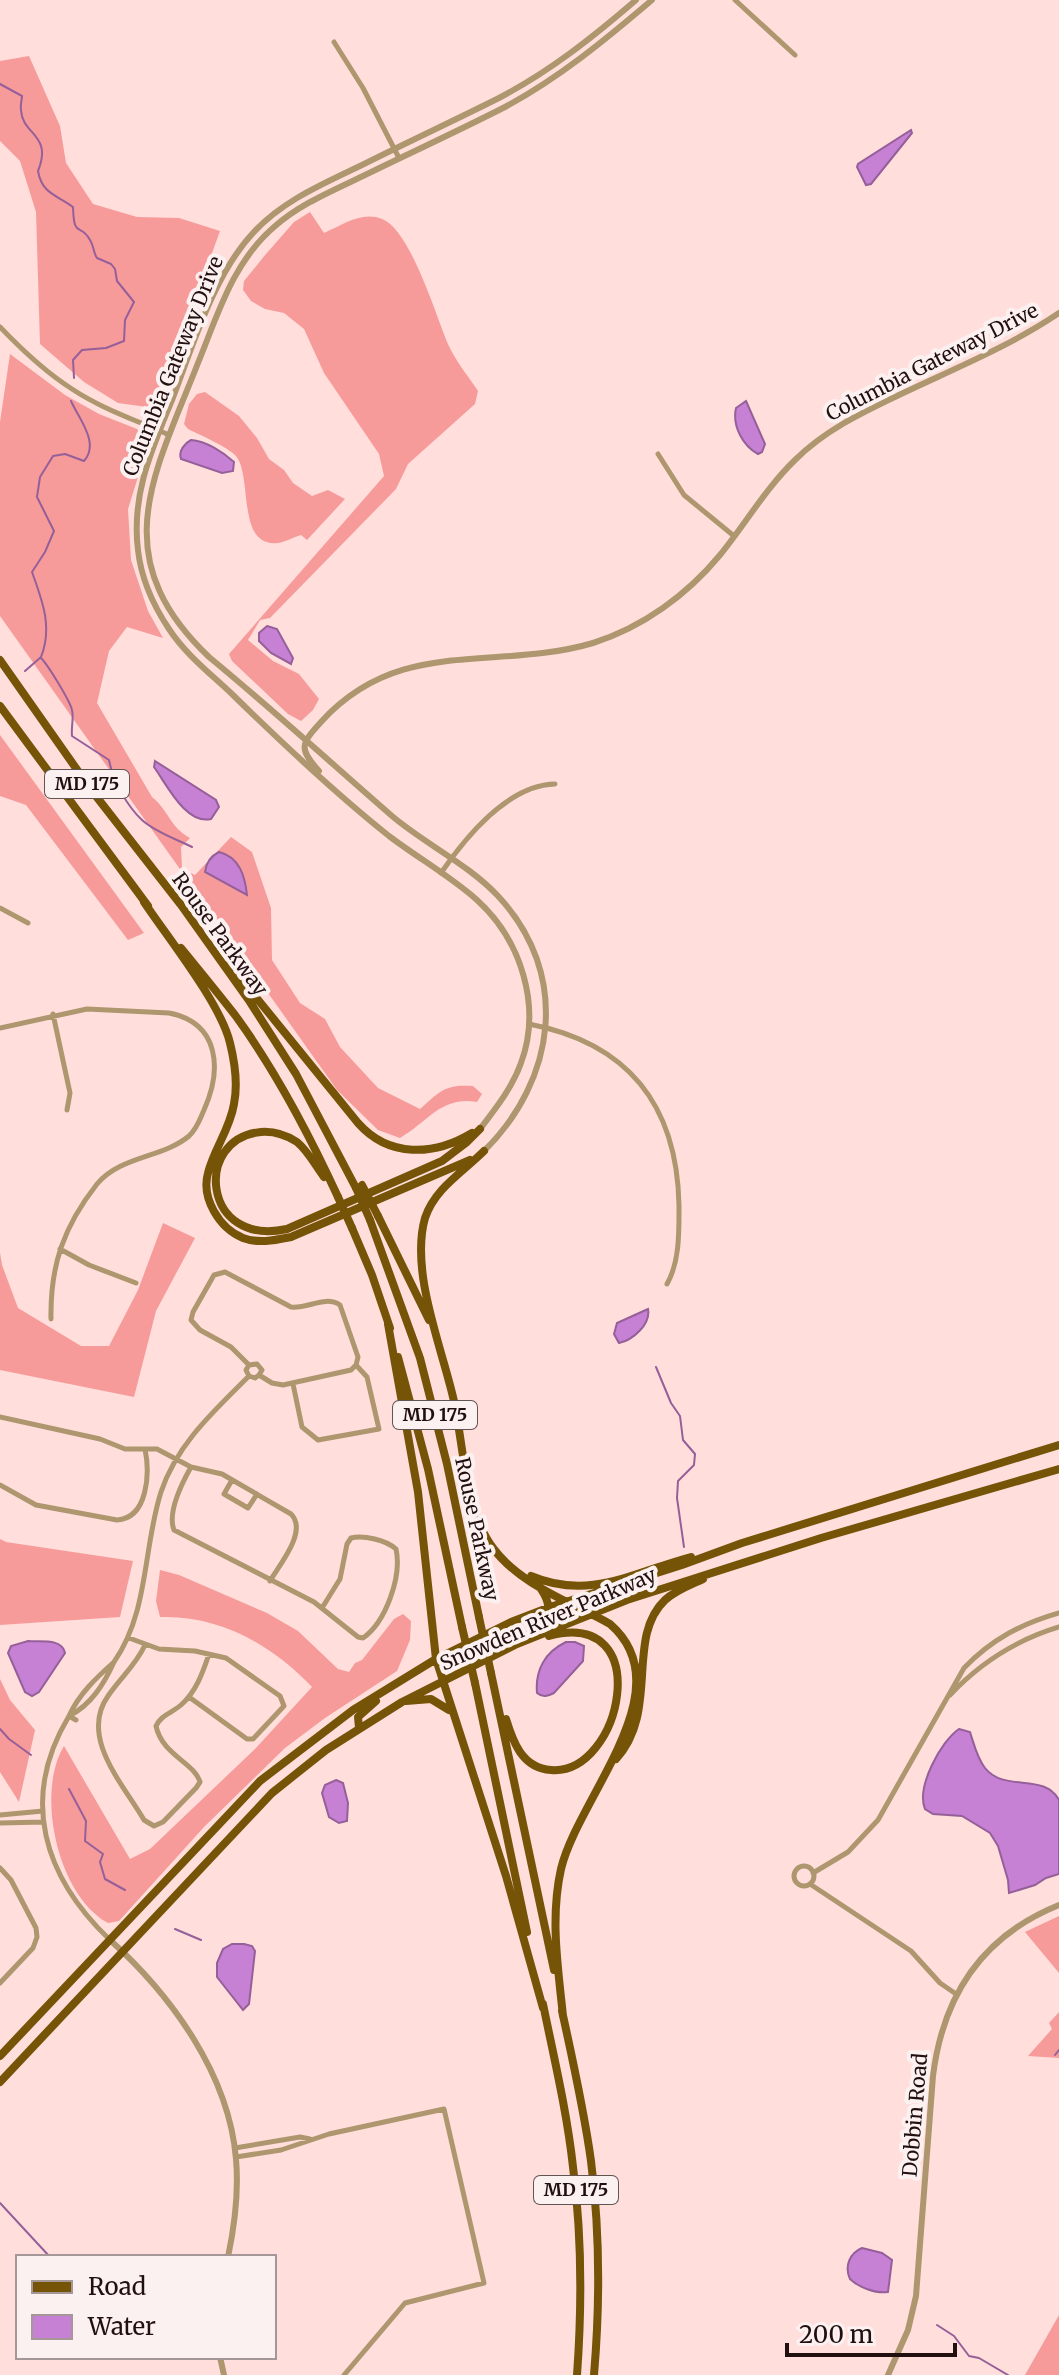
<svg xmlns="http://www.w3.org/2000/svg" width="1059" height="2375" font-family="Merriweather,serif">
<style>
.forest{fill:#f79b9a}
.water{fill:#c681d4;stroke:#955f99;stroke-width:2}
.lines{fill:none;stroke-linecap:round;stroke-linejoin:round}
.stream{stroke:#955f99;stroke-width:2}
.minor{stroke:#ae966e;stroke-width:5}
.tertiary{stroke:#ae966e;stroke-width:6}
.primary{stroke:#755407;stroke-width:8}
.primary-bridge{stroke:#755407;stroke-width:8}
.labels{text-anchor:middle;stroke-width:8;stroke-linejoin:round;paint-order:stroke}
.shield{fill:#fcf1f1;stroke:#635454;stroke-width:2}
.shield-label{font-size:18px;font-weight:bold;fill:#221010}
.street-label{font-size:20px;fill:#221010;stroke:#fcf1f1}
</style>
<rect width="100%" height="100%" fill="#ffdedc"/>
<path class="forest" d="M29 56 60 126 66 163 93 204 137 217 179 218 220 231 159 399 147 407 118 403 84 382 40 344 36 212 20 161 0 141V61Z
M310 212 324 233C343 225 361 211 382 219 410 229 436 316 448 344 455 360 468 376 478 391L475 404 408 464 396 489 270 618 260 620 248 640 273 661 299 674 319 699 313 710 301 721 288 714 232 661 229 654 384 476 379 454 324 373 304 329 284 313 265 309 251 301 243 290 244 281 266 254 294 222Z
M10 354 65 395 99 414 137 429 145 438 143 461 128 509 131 560 148 611 163 638 127 627 109 651 97 703 152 797C170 812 169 826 190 838L181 847 182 869 195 875 231 837 252 852 271 908 272 960 300 1003 325 1019 340 1047 378 1088 420 1109C440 1091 445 1084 473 1086L482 1094 477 1102C441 1096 428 1122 400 1138L378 1130 337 1090 0 616V422Z
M205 392 239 416 257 438 269 459 284 470 293 483 312 496 328 490 345 499 307 540 301 535C293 537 286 542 278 543 236 548 253 477 236 456 228 447 200 435 188 429L184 424 189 404 197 394Z
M0 735 144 933 128 940 26 805 0 796Z
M163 1223 195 1238 156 1311 134 1397 0 1370V1253L2 1265 18 1308 81 1346H109L138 1290Z
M0 1539 6 1542 133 1561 120 1617 0 1625Z
M160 1570 179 1575 267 1613 298 1631 338 1669 349 1672 355 1663 362 1660 394 1619 403 1614 411 1621 410 1640 397 1671 325 1718 285 1748 204 1827 119 1921 108 1923C58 1896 35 1794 64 1746L130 1859 150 1849 255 1749 312 1687C271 1644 219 1615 160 1617L156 1601Z
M0 1679 10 1700 35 1730 19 1802 0 1772Z
M1059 1916V1973L1025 1932Z
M1059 2012V2058L1028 2056 1052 2029 1049 2023Z
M1059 2315V2375H1025Z"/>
<path class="water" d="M911 130 912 133 871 184 866 185 857 167 858 164Z
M746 401 765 444 762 452 758 454C743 446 732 426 736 408Z
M191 440C206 441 223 452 234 462L233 471 222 473 181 459C178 451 185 443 191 440Z
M267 626 277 629 293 658 291 664 271 653 259 641V633Z
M155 761 216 800 219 807 211 819C186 825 167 785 154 767Z
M219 852C240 857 245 877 247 895L205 872C206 863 211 856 219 852Z
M648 1309C651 1324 633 1340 619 1343L614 1334 617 1323Z
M28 1641C41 1642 62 1638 65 1653L39 1692 32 1696 25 1692 8 1653 11 1646Z
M566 1642H575L584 1646 583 1661 554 1693C548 1696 543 1698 537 1693 535 1670 545 1652 566 1642Z
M959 1729 970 1732C974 1744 977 1758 985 1768 1005 1793 1044 1772 1059 1800V1874L1046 1878 1035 1885 1009 1893 1008 1880 998 1846 990 1833 962 1816 933 1814 925 1809C916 1787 941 1741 959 1729Z
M336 1780 343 1783 348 1803 347 1821 339 1823 329 1817 322 1793 325 1785Z
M244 1944 252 1946 255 1951 249 2004 243 2010 217 1977V1963L223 1949 232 1944Z
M862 2248 882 2253 892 2260 888 2292C876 2294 858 2287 850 2279 844 2266 850 2253 862 2248Z"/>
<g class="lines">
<path class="stream" d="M0 84 22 96C22 100 20 105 21 110 22 135 53 134 38 171 42 194 57 195 73 207 74 240 80 222 90 240 94 246 93 252 97 258L111 264 115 269 117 281 134 302 125 320 124 341 106 348 82 350 73 360 74 378
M41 658C48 665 70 701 72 710 74 718 71 727 72 736L109 760C113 781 127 806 142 820 155 832 176 839 192 847
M25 671 41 657C53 627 42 600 32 572L45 552 54 531 37 497 40 477 53 456 65 454 84 461C100 443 79 419 71 401
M656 1367 671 1403 680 1416 683 1440 695 1454 694 1465 678 1481 677 1498 684 1547
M0 1729 9 1739 31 1755
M69 1789 86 1821 85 1841 103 1854 100 1862 105 1879 125 1890
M175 1929 201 1940
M1055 2055 1059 2050
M0 2203 50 2257
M937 2325 954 2336 969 2356 979 2358 1008 2375"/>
<path class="minor" d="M735 0 795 55
M334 42 363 88 399 158
M0 327C22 350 45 372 72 389 102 409 136 420 169 435
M658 454 684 495 734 536
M441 873C465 838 508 785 555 784
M0 908 28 923
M53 1014 70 1093 67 1110
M529 1024C628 1043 677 1105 679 1205 679 1231 680 1261 667 1284
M0 1028 87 1009 169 1013C220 1023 222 1070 204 1110 200 1119 197 1129 189 1136 163 1158 120 1156 97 1184 64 1226 50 1265 51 1319
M60 1249 89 1265 136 1283
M249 1365 246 1370 249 1376 255 1378 259 1375 272 1383 283 1385 351 1370 356 1365 358 1357 340 1305C325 1295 308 1309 291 1307L225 1272 214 1275 193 1312 191 1320 200 1330 231 1347 249 1365 257 1364 262 1370 259 1375
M293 1384 302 1427 318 1440 379 1429 367 1377 356 1365
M0 1417 100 1439 125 1449H157L191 1467 222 1474 291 1514C308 1531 280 1564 270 1581
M191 1467C182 1483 167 1512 174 1530L314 1602 358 1637 363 1638C386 1622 402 1576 396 1549 386 1540 364 1535 351 1538L347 1544 340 1579 322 1608
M232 1480 224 1494 248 1508 257 1494
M0 1485 36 1505 117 1520C148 1518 150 1473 145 1449
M129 1638 159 1649 195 1651 226 1658 280 1696 284 1706 253 1739H247L189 1697
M145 1645C136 1665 120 1678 108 1696 79 1737 123 1784 144 1820L154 1826 163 1822 196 1788 200 1782C195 1763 162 1755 156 1726 161 1715 172 1713 181 1705 196 1692 203 1672 209 1654
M114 1662C149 1612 143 1548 161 1492 177 1444 214 1411 249 1376
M114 1662C104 1684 91 1705 69 1716 79 1694 96 1678 114 1662Z
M950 1695C981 1662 1016 1640 1059 1627
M76 1720 69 1716C19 1799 44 1877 110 1940
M0 1815 43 1811
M0 1823 44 1822
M794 1876a10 10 0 1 1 20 0a10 10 0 1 1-20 0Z
M0 1868 11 1880 36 1928 37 1937 33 1948 0 1983
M813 1873 848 1852 878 1820 964 1668C992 1639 1021 1624 1059 1613
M810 1884 911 1951 940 1983 956 1994
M235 2148 300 2137 310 2139
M236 2157 281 2150 329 2134 444 2109 484 2283 405 2303 344 2375"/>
<path class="tertiary" d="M319 771C298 748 301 744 321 722 400 635 495 672 593 643 643 627 687 595 720 555 746 523 766 488 795 460 824 431 861 413 897 396 951 370 1009 347 1059 313
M480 1129C496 1108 512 1088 521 1063 542 1006 521 940 477 900 450 876 418 858 389 836 335 793 283 744 233 695 211 674 186 655 169 629 153 605 141 578 138 550 131 495 152 449 172 400 193 346 213 276 253 233 283 200 325 183 364 164 408 142 453 121 497 99 549 72 592 38 636 0
M484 1151C556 1080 571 974 498 896 468 864 425 844 392 816 331 763 271 708 209 657 104 557 154 475 198 363 218 314 233 262 274 227 300 204 332 191 363 176 410 153 458 131 505 107 559 78 605 40 652 0
M110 1940C171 1995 229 2074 236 2159 239 2193 235 2224 228 2257
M220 2357 224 2375
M888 2375 908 2330 916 2296 933 2076C943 1995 982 1936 1059 1905"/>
<path class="primary" d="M0 660 92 791 181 905 250 1002 296 1074 356 1188
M0 706 148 906
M144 902C168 938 221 1004 230 1043 235 1063 238 1084 234 1104 230 1129 214 1149 208 1173 201 1198 219 1228 243 1238 259 1244 276 1240 291 1237L470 1160
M181 948C199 970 217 992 235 1015 276 1071 309 1134 338 1197
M229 964 358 1123C389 1158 434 1156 472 1133
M484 1151C463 1172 435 1188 425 1218 410 1271 441 1345 453 1397 464 1444 464 1509 493 1548 520 1585 571 1602 610 1624 685 1689 578 1797 561 1869 550 1918 558 1967 563 2016
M324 1177C315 1165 308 1151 297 1142 286 1135 274 1131 261 1132 193 1138 202 1248 287 1229L442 1161 467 1142 480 1129
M378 1216 429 1320
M370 1220 420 1358 447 1464 479 1617
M352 1228 372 1275 390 1328
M388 1324 418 1492 436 1659 506 1876 543 2008
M398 1357 428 1469 462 1627
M531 1576C590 1601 634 1572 691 1557
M524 1639C543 1622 558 1614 541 1589
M491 1673 554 1970
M475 1683 527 1932
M406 1701 431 1699 449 1710
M506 1719C513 1742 522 1768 551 1770 622 1776 657 1607 549 1636
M359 1728 358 1717 376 1701
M616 1759C660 1711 625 1638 665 1600 676 1590 690 1585 703 1579
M543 2004C554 2058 567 2112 573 2167 582 2236 582 2306 577 2375
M562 2011C573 2061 584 2110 591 2161 600 2232 600 2304 594 2375
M0 2056 260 1781 353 1710 436 1659 511 1622 550 1607 682 1565 742 1543 1059 1445
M0 2082 272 1793 326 1750 402 1702 517 1644 627 1600 821 1538 1059 1469"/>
<path class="primary-bridge" d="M362 1185 378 1216
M356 1188 370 1220
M338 1197 352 1228
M479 1617 491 1673
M462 1627 475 1683"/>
</g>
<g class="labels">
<g class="shield">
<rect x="45" y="770" width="84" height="28" rx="6"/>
<rect x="393" y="1401" width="84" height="28" rx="6"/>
<rect x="534" y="2176" width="84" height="28" rx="6"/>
</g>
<g class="shield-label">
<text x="87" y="790">MD 175</text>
<text x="435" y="1421">MD 175</text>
<text x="576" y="2196">MD 175</text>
</g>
<g class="street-label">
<text transform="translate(932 362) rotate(-27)" y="7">Columbia Gateway Drive</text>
<text transform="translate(173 366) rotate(-68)" y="7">Columbia Gateway Drive</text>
<text transform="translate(220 934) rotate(54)" y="7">Rouse Parkway</text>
<text transform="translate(477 1529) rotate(78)" y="7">Rouse Parkway</text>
<text transform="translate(548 1619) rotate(-23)" y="7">Snowden River Parkway</text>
<text transform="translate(915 2115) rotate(-85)" y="7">Dobbin Road</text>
</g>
</g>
<rect x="16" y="2255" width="260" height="104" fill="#fcf1f1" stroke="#a59797" stroke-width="2"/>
<rect x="32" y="2281" width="40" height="12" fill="#755407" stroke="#a59797" stroke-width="2"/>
<text x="88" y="2295" font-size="24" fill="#221010">Road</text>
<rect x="32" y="2315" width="40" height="24" fill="#c681d4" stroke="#a59797" stroke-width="2"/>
<text x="88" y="2335" font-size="24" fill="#221010">Water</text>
<path d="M787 2343v12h168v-12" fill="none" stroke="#221010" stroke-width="4"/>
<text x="799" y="2343" font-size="24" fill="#221010" stroke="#fcf1f1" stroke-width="6" paint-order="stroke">200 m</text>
</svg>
